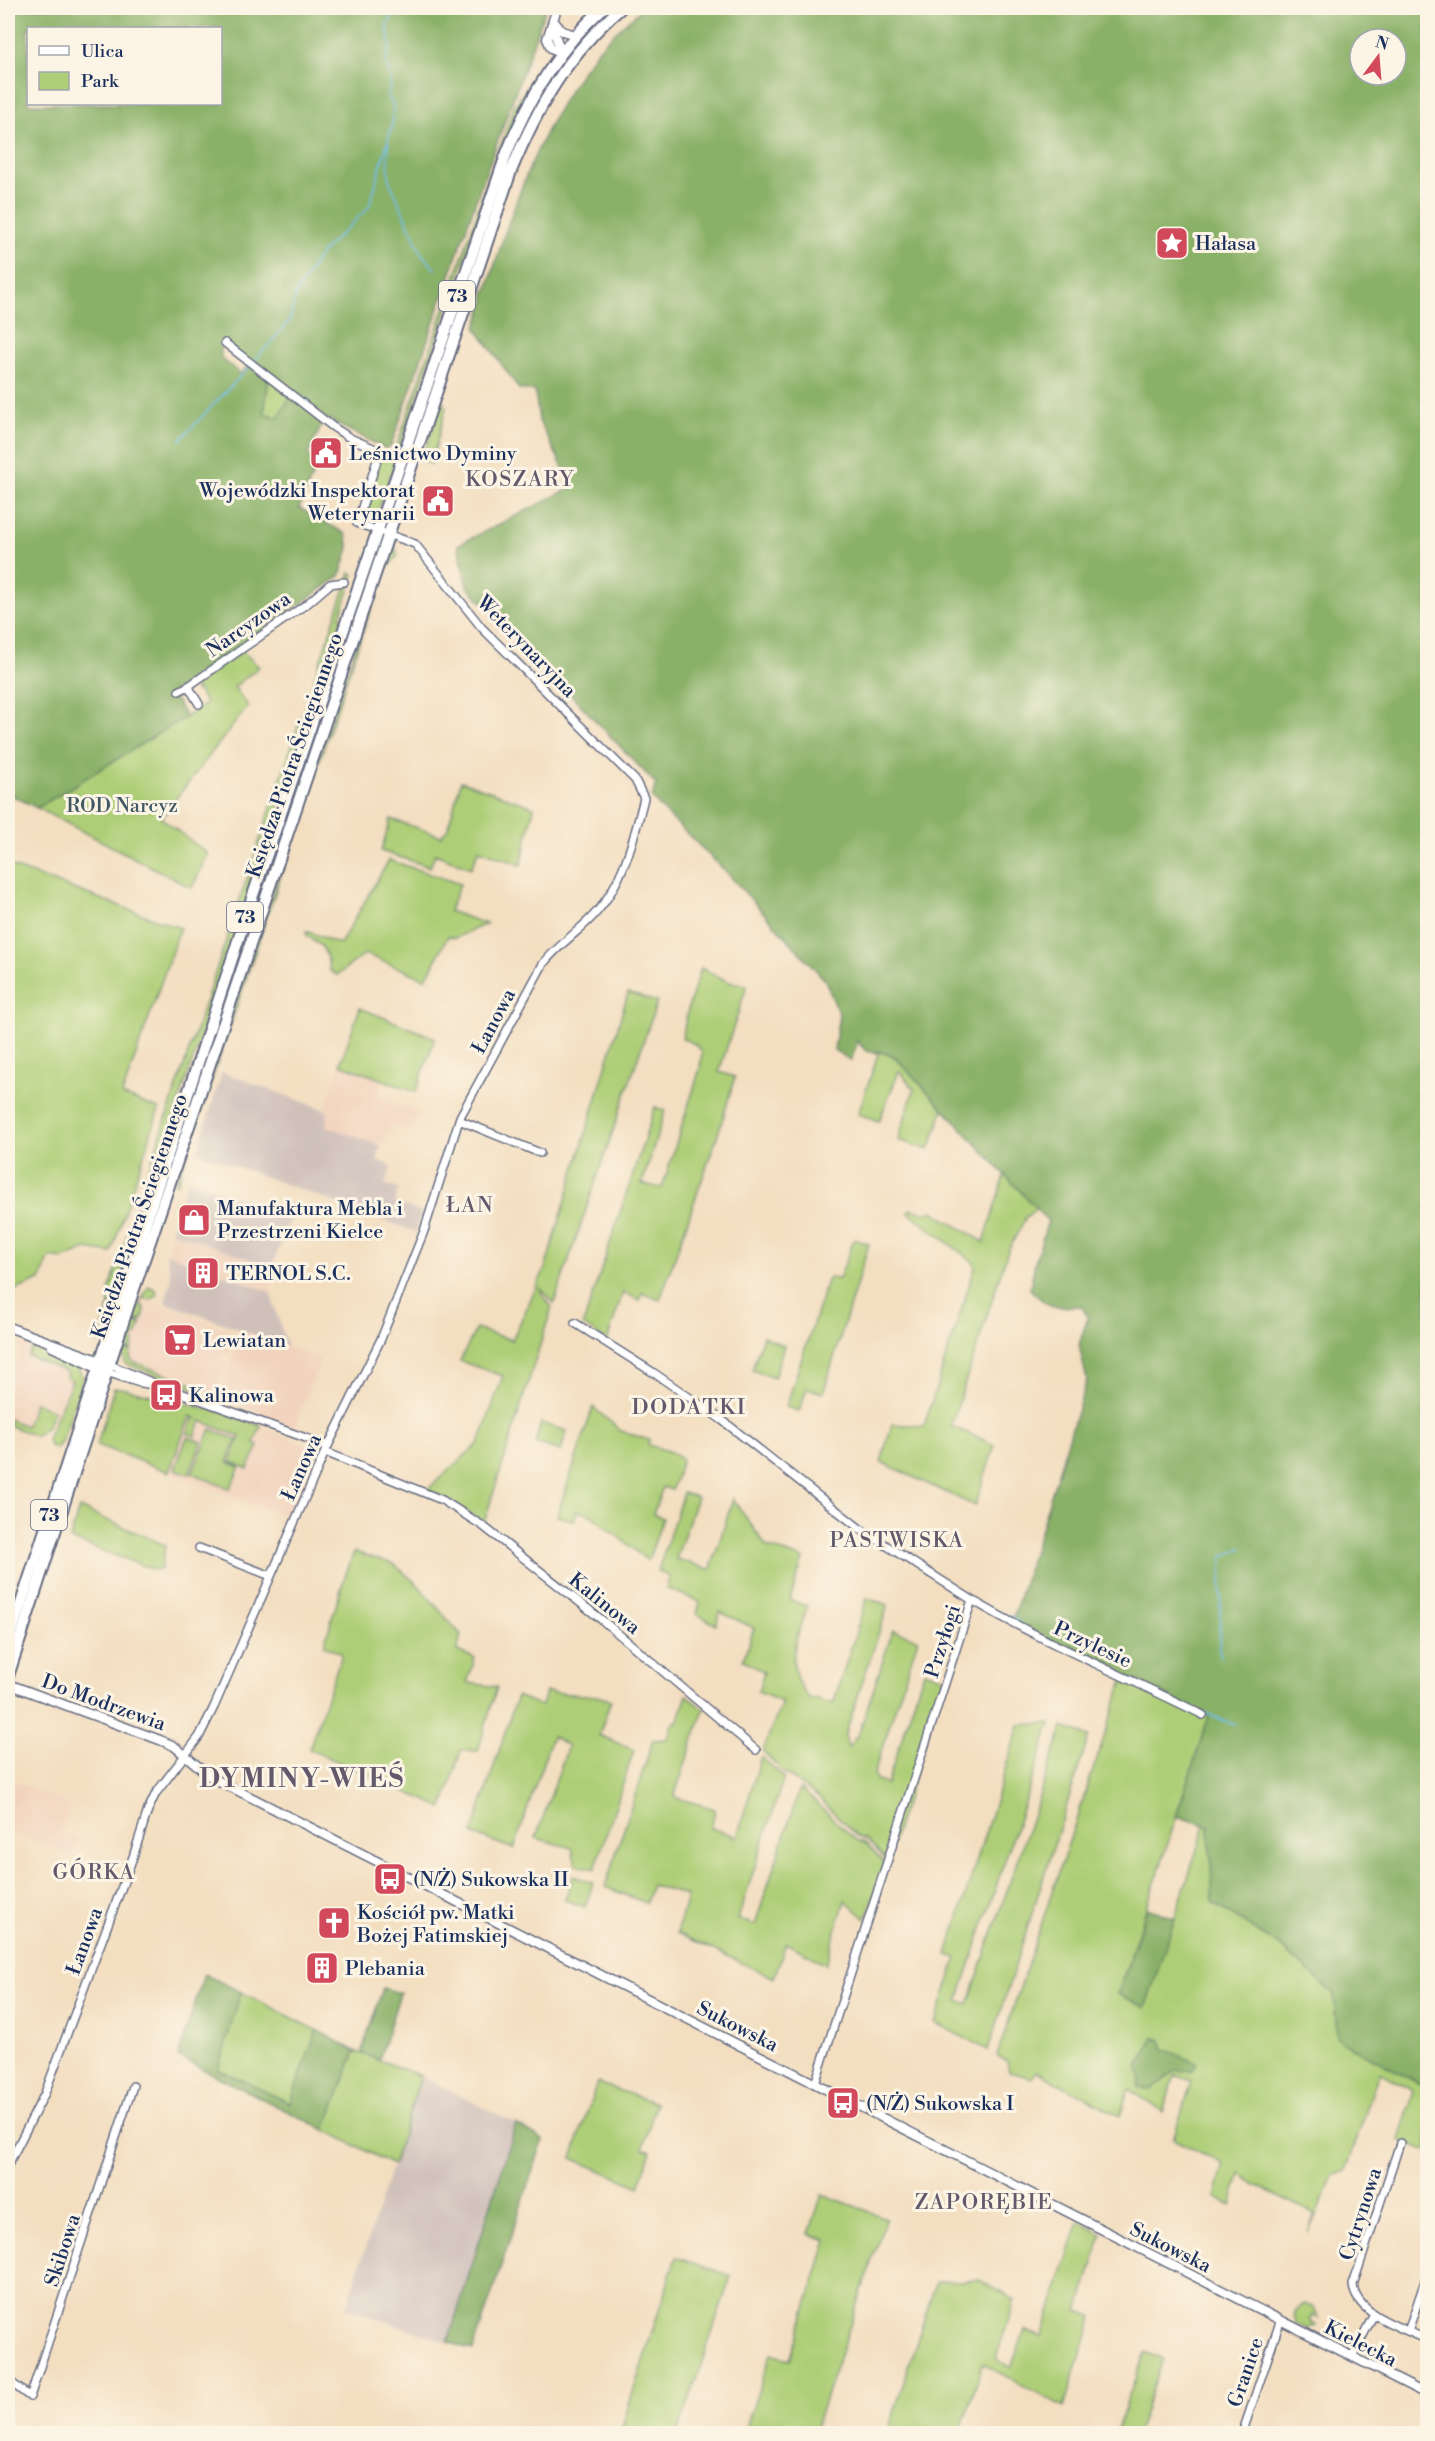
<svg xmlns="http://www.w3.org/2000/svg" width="1435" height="2441" font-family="'Libre Bodoni',serif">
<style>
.built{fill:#f2d4be}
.industrial{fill:#cfc0ba}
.green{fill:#adce76;stroke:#647e6a;stroke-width:1.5}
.forest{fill:#8ab167;stroke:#527062;stroke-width:1.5;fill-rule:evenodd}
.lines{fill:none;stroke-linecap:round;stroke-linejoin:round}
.stream{stroke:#6fbee9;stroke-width:1.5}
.minor-casing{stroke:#676c80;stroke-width:10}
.tertiary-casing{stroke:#676c80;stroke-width:11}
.primary-casing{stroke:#676c80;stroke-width:14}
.minor{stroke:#fff;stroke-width:7}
.tertiary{stroke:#fff;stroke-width:8}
.primary{stroke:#fff;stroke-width:10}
.labels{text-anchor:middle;stroke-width:6;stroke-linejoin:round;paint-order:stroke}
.shield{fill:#fcf5e5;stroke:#5e6a86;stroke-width:1.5}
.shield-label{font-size:18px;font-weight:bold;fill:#1b2f5e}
.poi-label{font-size:20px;fill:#1b2f5e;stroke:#fcf5e5;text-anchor:start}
.street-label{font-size:20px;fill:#1b2f5e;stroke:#fcf5e5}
.park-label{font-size:20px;fill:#405764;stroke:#fcf5e5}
.neighbourhood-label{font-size:21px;letter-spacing:1.5px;fill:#625a6c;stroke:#fcf5e5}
.quarter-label{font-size:22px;letter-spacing:1.5px;fill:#625a6c;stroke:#fcf5e5}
.district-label{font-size:26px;font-weight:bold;letter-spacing:1.5px;fill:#625a6c;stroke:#fcf5e5}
</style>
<rect width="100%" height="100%" fill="#fcf5e5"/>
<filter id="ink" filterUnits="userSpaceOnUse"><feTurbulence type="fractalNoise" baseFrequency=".0167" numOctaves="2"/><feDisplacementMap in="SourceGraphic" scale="12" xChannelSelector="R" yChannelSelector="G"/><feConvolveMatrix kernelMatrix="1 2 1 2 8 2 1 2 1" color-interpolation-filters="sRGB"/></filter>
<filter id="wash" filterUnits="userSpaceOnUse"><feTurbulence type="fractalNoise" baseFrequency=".008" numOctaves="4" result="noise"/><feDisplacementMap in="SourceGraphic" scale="24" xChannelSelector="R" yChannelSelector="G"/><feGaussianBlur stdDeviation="1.35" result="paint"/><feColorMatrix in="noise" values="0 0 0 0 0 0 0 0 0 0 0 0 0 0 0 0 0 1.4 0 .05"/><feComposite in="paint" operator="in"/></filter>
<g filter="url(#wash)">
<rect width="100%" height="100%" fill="#f3dec0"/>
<path class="built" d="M340 1064 383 1080 377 1097 418 1112 411 1131 390 1125 381 1146 325 1126 328 1111 324 1109Z
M171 1231 272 1267 270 1292 167 1254Z
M143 1298 229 1329V1332L235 1334 229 1355 221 1352 219 1355 221 1358 228 1361 216 1392 195 1387 193 1384 131 1360 129 1356 144 1313 141 1304Z
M242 1330 321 1359 294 1427 219 1397Z
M23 1343 31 1346 28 1356 68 1372 72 1382 60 1413 37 1404 42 1392 40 1391 26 1426 8 1419V1388Z
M114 1388H122L227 1414 315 1448 319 1454 291 1519 97 1445Z
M8 1779 71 1804 61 1831 79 1838 72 1855 8 1831Z"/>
<path class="industrial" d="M222 1072 328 1111 326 1126 381 1146 377 1160 392 1166 385 1184 399 1189 394 1202 423 1213 416 1232 197 1152Z
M188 1180 291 1216 272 1267 171 1231Z
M166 1253 270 1292 287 1346 165 1303 171 1280Z
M421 2076 516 2124 448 2342 346 2308Z"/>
<path class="green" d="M544 65 521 106 506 140 376 516 368 521 364 519 361 513 383 454 393 457 514 107 539 66Z
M269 377 290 397 278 418 264 413Z
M443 401 446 408 431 464 421 460Z
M395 548 398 555 385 571 360 640 177 1184 175 1183 387 553Z
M350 573 354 574 340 617 342 618 338 630 167 1137 137 1205Z
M355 612 348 639 134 1272 206 1045Z
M242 651 259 667 234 687 248 706 161 818 208 854 192 888 37 808 206 704 198 690 195 691V686Z
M461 781 534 807 521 865 479 850 471 868 435 854 430 867 381 851 391 819 441 836 448 828Z
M389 860 460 884 449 911 486 924 455 938 448 936 426 979 365 954 337 975 330 971C327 952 324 945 307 936L306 931 340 944Z
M8 865 180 928 122 1095 159 1109 111 1253 86 1249 63 1259 50 1257 40 1280 16 1290H8Z
M701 968 729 982 747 985 719 1072 735 1077 720 1128 660 1300 642 1293 639 1300 623 1292 607 1341 583 1325 655 1107 665 1111 642 1184 662 1188 700 1069 702 1052 695 1044 682 1038 689 1005Z
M628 993 657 1002 554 1303 539 1287 544 1298 552 1307 484 1523 448 1499 427 1490 479 1443 503 1376 460 1361 476 1329 512 1340 546 1266Z
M360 1008 435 1038 416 1092 340 1064Z
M879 1051 895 1057 944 1108 929 1150 898 1140 914 1089 899 1071 879 1121 858 1114Z
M1005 1173 1037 1208 1026 1217 1008 1251 951 1426 995 1445 975 1506 881 1462 892 1424 924 1426 975 1267 973 1262 908 1212 911 1209 926 1213 932 1211 984 1242Z
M152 1179 98 1344 109 1306V1291L134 1215Z
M854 1239 869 1244 823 1393 807 1388 799 1411 786 1407 828 1278 839 1279Z
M149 1286 156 1290 157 1295 151 1300 143 1298 141 1304C146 1309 145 1313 142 1319H140L141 1323 139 1321 138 1323 141 1324 136 1336 132 1338 134 1342 131 1351 129 1349 127 1351 131 1352 130 1358 133 1362 194 1384V1389L126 1364 122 1353 128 1349H124C131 1327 137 1305 149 1286Z
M763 1336 784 1346 774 1378 752 1370Z
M34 1345 77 1365 83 1378 63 1439 56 1449 50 1446 47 1439 72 1381 66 1376 67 1372 28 1356Z
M114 1388H122L225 1413 261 1426 254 1443 259 1446 248 1469 230 1461 240 1437 201 1421 195 1436 187 1433 193 1418 197 1419 190 1416 169 1472 97 1445Z
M35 1402 54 1411 47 1427 35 1436 8 1425V1419L26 1426Z
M593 1407 621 1431 649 1440 648 1445 671 1452 682 1460 672 1490 663 1487 653 1514 663 1518 648 1561 591 1515 577 1511 574 1521 557 1516Z
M541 1423 567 1431 561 1451 535 1443Z
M211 1429 237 1440 227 1462 240 1467 230 1489 192 1473Z
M187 1437 202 1442 189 1474 175 1469Z
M683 1493 697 1497 676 1559 709 1569 711 1568 733 1499 766 1546 803 1559 790 1600 807 1606C796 1640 782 1667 809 1698L833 1704 867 1598 888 1605 845 1735 848 1748 859 1733 893 1630 918 1639 874 1773 876 1780 887 1784 924 1671 945 1678 887 1860 867 1840 858 1837 819 1798 781 1770 763 1751 782 1702 758 1692 764 1672 743 1660 754 1628 720 1612 716 1625 697 1614 700 1602 666 1588 670 1577 658 1571Z
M79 1508 165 1545 161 1569 155 1570 70 1539Z
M354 1552 394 1564 418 1585 461 1635 457 1651 475 1658 467 1683 497 1687 478 1751 461 1750 443 1808 309 1749 342 1654 324 1645 344 1579Z
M1125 1675 1210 1716 1118 1994 1145 2008 1205 1825 1209 1826 1214 1903 1280 1946 1334 1994 1337 2035 1344 2043 1427 2087V2151L1399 2140 1414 2091 1379 2072 1346 2171 1333 2176 1308 2233 1315 2214 1256 2185 1240 2174 1231 2205 1215 2197 1224 2164 1173 2139 1192 2081 1175 2075 1163 2112 1129 2089 1120 2116 1036 2071 1032 2078 1009 2072 1007 2061 997 2056Z
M546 1692 596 1696 611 1700 599 1735 634 1750 595 1869 576 1865 572 1848 536 1838 568 1746 552 1736 514 1849 472 1834 517 1696 542 1706Z
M687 1695 704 1709 674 1797 715 1809 711 1828 737 1837 761 1757 784 1777 738 1919 755 1925 800 1788 856 1840 865 1843 885 1863 866 1919 845 1900 826 1964 786 1943 774 1978 677 1933 687 1896 652 1885 646 1903 605 1887 653 1740 667 1739 673 1722H678Z
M1051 1723 958 2000 968 2004 1063 1727 1089 1736 988 2050 935 2023 957 1958 947 1955 1019 1725Z
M573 1876 593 1883 585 1907 565 1900Z
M241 1992 317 2030 290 2104 217 2069Z
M355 2051 421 2076 393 2165 325 2130Z
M597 2083 656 2103 643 2148 651 2151 639 2187 572 2158Z
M822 2194 886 2218 814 2433H744L771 2354 790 2360 827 2240 809 2234Z
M1079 2221 1102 2234 1078 2311 1093 2316 1064 2407 983 2364 960 2433 887 2434 936 2282 979 2280 1015 2300 996 2358 1011 2368 1025 2330 1042 2337Z
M676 2257 731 2276 678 2433H620Z
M1304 2304 1314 2307 1319 2318 1313 2314 1309 2320 1316 2325 1308 2329 1297 2324 1294 2316 1296 2310Z
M1145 2352 1163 2360 1137 2433H1119L1116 2432Z"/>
<path class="forest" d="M8 8H546L475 203 391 446 386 449 325 418 308 455 317 465 299 508 346 534 349 548 340 576 171 693 186 717 37 808 11 795 8 797ZM28 28H220V104H28ZM221 343 250 363 241 374 221 358ZM269 377 290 397 278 418 264 413Z
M643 8H1427V2087L1343 2043 1337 2035 1334 1994 1280 1946 1213 1903 1209 1826 1176 1816 1209 1716 1012 1621 1087 1380 1079 1345 1088 1317 1082 1307C1075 1305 1071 1306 1063 1307 1049 1308 1039 1298 1030 1289L1035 1262 1048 1221 895 1057 879 1051 876 1053 866 1051 857 1041 851 1061 834 1050 839 1014 825 980 728 874 660 807 652 798 656 784 467 586 458 545 573 487 539 421 535 391 519 389 476 328 485 301 484 291 487 290C512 206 543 118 599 49 612 33 628 21 643 8ZM1360 39H1396V75H1360Z
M1147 1908 1175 1918 1145 2008 1118 1994Z
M204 1974 241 1992 218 2069 290 2103 317 2030 355 2051 325 2130 178 2057Z
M383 1988 400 1993 379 2060 363 2054 362 2050Z
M1153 2037 1161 2040 1164 2049 1197 2063 1193 2070 1175 2071 1151 2090 1138 2087 1141 2077 1137 2066 1145 2056Z
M516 2124 543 2140 473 2350 448 2342Z"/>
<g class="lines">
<path class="stream" d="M388 142 389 180 421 253 435 269
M256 359 290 320 296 293 321 253 369 207 392 126 393 106 388 95 391 80 386 62 390 46 387 24 395 14 393 8
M180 440 250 366
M1009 1615 1021 1623
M1221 1658 1219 1647 1222 1557 1242 1548
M1205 1713 1235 1725"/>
</g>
</g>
<g filter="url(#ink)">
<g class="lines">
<g class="minor-casing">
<path id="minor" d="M179 691 190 685
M199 704 190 689V685L308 603 330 584 344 582
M459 1120 540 1153
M575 1323 654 1373 722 1420 859 1528 972 1600 815 2084
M108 1364 161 1386 328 1446
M106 1372 137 1382 153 1385
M325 1452 442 1500 483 1526 602 1620 756 1750
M199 1548 271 1576
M972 1600C1046 1644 1126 1676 1203 1715
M1400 2143 1353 2285C1356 2315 1403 2328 1428 2340
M8 2165 45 2093 133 1857 148 1810 156 1793 199 1737 214 1707 325 1452 381 1339 424 1231 460 1117 543 964C558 945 577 933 593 916 623 885 634 838 644 798L635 780 482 628 415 544 357 523 380 451 350 438 333 427 225 343
M1408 2331 1428 2272
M1352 2357 1374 2314
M8 2380 30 2397 133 2086
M1242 2434 1280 2322"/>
</g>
<g class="tertiary-casing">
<path id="tertiary" d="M557 8 547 39 551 48 561 53
M553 20 562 31 576 35
M552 25 561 53
M8 1327 106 1363
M52 1347 103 1371
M8 1684 160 1740 174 1746 211 1777 1428 2395"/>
</g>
<g class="primary-casing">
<path id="primary" d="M8 1643 251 901 506 155C528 99 558 48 603 8
M8 1676 132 1295 511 171C537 108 568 53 621 8"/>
</g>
<use href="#minor" class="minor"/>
<use href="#tertiary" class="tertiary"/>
<use href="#primary" class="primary"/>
</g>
</g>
<defs>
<g id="sight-square" transform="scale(1.725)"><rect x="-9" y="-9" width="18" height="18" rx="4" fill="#d1495b" stroke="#fcf5e5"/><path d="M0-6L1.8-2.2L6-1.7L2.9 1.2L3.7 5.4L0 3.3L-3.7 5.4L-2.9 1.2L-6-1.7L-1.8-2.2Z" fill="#fff"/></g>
<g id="civic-square" transform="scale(1.725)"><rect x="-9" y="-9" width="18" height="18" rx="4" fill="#d1495b" stroke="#fcf5e5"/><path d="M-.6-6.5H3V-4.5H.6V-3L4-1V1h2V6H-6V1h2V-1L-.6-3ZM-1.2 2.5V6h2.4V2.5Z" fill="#fff"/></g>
<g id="shop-square" transform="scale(1.725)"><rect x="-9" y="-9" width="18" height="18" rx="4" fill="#d1495b" stroke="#fcf5e5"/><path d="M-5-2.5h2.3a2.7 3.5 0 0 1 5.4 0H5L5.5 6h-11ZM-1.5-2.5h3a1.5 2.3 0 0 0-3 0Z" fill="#fff"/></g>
<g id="building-square" transform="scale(1.725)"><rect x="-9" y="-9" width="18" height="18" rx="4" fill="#d1495b" stroke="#fcf5e5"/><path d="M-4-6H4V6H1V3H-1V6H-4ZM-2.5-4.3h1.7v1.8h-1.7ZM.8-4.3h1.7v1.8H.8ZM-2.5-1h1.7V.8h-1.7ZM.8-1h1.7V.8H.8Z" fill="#fff"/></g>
<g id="supermarket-square" transform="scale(1.725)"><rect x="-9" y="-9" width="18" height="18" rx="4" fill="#d1495b" stroke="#fcf5e5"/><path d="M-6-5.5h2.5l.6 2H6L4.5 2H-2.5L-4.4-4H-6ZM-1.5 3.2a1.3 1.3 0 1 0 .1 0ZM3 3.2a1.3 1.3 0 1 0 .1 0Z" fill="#fff"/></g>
<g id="bus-square" transform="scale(1.725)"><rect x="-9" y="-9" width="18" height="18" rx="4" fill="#d1495b" stroke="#fcf5e5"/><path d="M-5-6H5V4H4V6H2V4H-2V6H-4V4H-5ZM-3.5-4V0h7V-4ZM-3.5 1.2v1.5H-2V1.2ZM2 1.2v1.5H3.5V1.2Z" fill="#fff"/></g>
<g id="church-square" transform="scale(1.725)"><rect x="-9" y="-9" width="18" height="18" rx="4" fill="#d1495b" stroke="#fcf5e5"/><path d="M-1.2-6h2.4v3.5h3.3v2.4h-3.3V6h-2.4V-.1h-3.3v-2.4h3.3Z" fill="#fff"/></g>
</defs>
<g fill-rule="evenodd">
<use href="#sight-square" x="1172" y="243"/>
<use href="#civic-square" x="326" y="453"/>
<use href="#civic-square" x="438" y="501"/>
<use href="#shop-square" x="194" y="1220"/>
<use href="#building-square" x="203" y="1273"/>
<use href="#supermarket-square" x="180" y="1340"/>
<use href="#bus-square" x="166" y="1395"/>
<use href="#bus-square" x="390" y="1879"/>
<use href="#church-square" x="334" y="1923"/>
<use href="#building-square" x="322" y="1968"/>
<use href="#bus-square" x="843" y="2103"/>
</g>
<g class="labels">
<g class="shield">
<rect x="439" y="281" width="36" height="30" rx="4.5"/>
<rect x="227" y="902" width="36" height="30" rx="4.5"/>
<rect x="31" y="1500" width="36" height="30" rx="4.5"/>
</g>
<g class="shield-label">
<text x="457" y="302">73</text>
<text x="245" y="923">73</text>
<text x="49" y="1521">73</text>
</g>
<g class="poi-label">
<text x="1195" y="250">Hałasa</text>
<text x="349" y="460">Leśnictwo Dyminy</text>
<text x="415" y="497" text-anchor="end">Wojewódzki Inspektorat<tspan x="415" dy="23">Weterynarii</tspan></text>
<text x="217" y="1215">Manufaktura Mebla i<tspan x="217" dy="23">Przestrzeni Kielce</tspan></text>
<text x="226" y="1280">TERNOL S.C.</text>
<text x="203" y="1347">Lewiatan</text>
<text x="189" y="1402">Kalinowa</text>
<text x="413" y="1886">(N/Ż) Sukowska II</text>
<text x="357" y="1919">Kościół pw. Matki<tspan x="357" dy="23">Bożej Fatimskiej</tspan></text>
<text x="345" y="1975">Plebania</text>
<text x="866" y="2110">(N/Ż) Sukowska I</text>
</g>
<g class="street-label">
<text transform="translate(248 624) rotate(-35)" y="7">Narcyzowa</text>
<text transform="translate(527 646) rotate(46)" y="7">Weterynaryjna</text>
<text transform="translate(294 755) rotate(-71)" y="7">Księdza Piotra Ściegiennego</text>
<text transform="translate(493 1021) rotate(-62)" y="7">Łanowa</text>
<text transform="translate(139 1216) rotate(-71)" y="7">Księdza Piotra Ściegiennego</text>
<text transform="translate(301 1467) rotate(-66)" y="7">Łanowa</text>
<text transform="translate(605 1603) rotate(39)" y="7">Kalinowa</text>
<text transform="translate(942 1641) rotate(-72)" y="7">Przyłogi</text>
<text transform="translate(1093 1644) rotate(25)" y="7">Przylesie</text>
<text transform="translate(104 1702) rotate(20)" y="7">Do Modrzewia</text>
<text transform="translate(84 1941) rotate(-70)" y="7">Łanowa</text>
<text transform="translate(738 2026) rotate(27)" y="7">Sukowska</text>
<text transform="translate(1360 2214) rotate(-72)" y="7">Cytrynowa</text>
<text transform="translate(1171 2247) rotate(27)" y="7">Sukowska</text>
<text transform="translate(62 2250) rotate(-72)" y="7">Skibowa</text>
<text transform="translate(1361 2343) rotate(27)" y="7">Kielecka</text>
<text transform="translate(1245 2372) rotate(-71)" y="7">Granice</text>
</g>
<g class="park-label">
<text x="122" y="812">ROD Narcyz</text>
</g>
<g class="neighbourhood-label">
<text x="520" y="486">KOSZARY</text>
<text x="470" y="1212">ŁAN</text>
<text x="897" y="1547">PASTWISKA</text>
<text x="94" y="1879">GÓRKA</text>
<text x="984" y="2209">ZAPORĘBIE</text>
</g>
<g class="quarter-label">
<text x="689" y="1414">DODATKI</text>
</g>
<g class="district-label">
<text x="302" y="1787">DYMINY-WIEŚ</text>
</g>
</g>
<rect width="1435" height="2441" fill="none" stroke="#fcf5e5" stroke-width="30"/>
<rect x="27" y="27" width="195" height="78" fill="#fcf5e5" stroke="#a2a6af" stroke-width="1.5"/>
<rect x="39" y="46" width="30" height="9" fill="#ffffff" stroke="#a2a6af" stroke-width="1.5"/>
<text x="81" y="57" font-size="18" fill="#1b2f5e">Ulica</text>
<rect x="39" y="72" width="30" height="18" fill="#adce76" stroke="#a2a6af" stroke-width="1.5"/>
<text x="81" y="87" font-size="18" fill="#1b2f5e">Park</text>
<g transform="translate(1378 57) rotate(16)"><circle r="28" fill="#fcf5e5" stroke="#a2a6af" stroke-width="1.5"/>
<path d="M0-4.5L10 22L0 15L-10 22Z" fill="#d1495b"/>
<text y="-9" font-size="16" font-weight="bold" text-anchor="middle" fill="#1b2f5e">N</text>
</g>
</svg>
